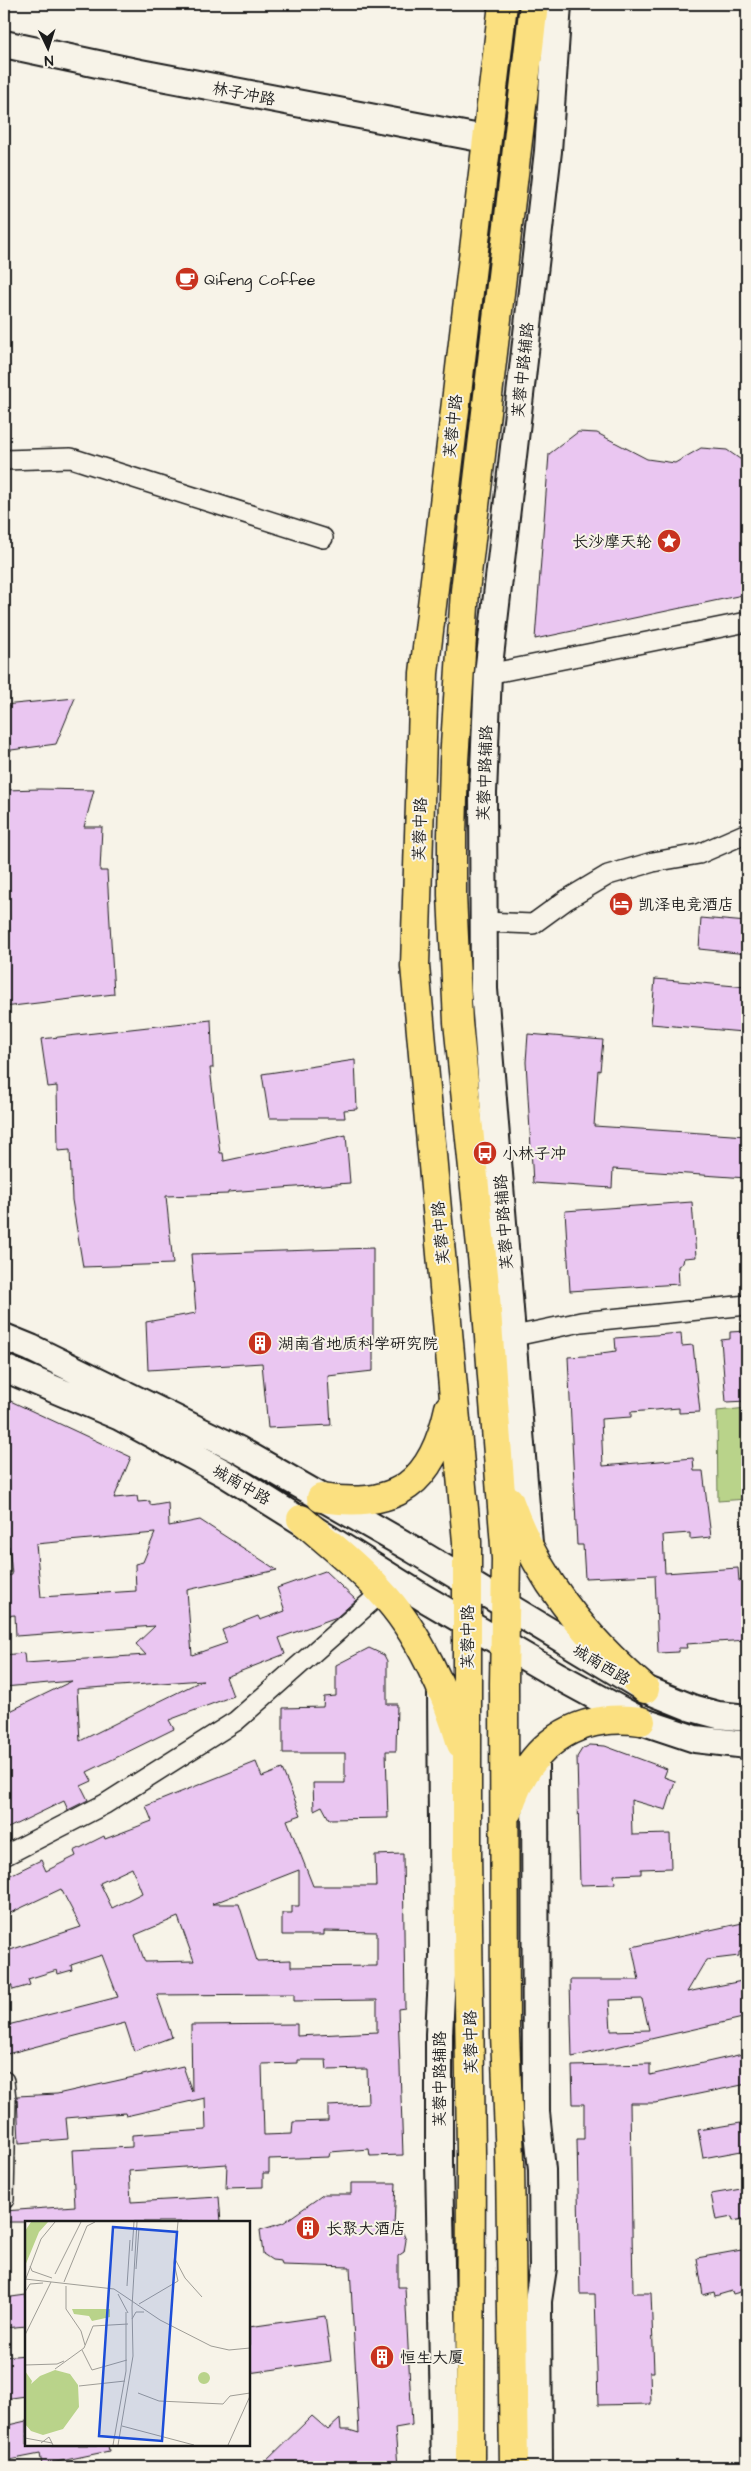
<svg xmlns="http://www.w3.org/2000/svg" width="751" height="2471" font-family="'Architects Daughter','LXGW WenKai TC',sans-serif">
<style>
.green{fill:#b9d38a;stroke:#6a7853}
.building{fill:#eac6f1;stroke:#1c1c1c;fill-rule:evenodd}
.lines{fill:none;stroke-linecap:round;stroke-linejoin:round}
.street-casing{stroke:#1c1c1c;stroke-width:22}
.secondary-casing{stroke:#1c1c1c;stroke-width:30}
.primary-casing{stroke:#1c1c1c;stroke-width:31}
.street{stroke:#f7f3e8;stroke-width:19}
.secondary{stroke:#f7f3e8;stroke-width:26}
.primary{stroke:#fbe080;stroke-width:28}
.labels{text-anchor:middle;stroke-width:4;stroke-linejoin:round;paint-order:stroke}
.street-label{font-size:16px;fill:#1c1c1c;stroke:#f7f3e8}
.poi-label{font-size:16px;fill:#1c1c1c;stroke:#f7f3e8;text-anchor:start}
.inset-road{fill:none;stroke:#9f9d96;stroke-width:1}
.view{fill:#1d4ed8;fill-opacity:0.15;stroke:#1d4ed8;stroke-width:2.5}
.inset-edge{fill:none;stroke:#1c1c1c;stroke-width:2.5}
</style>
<rect width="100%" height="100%" fill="#f7f3e8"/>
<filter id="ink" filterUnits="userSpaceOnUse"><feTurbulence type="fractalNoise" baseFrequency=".02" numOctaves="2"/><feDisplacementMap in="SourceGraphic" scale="10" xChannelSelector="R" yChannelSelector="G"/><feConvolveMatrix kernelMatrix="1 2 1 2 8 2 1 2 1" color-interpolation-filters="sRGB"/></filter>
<g filter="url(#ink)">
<path class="green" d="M747 1408V1499L718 1501 717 1411Z"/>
<path class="building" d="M578 432 597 433 647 459 675 463 701 448 727 450 747 464V594L535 639 549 454Z
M75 698 56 744 4 751V705Z
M40 789 94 790 84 827H102L100 871H107L114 994 4 1007V835H8L5 790Z
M701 918 747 922V954L699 949Z
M655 979 747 987 743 1032 651 1024Z
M211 1020 213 1068H210L220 1153H223L224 1161 346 1135 350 1183 228 1192V1194L166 1196 173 1264 83 1267 72 1200 70 1150 58 1151 57 1086 48 1087 41 1039Z
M528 1034 603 1040 600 1071 598 1070 594 1126 747 1136V1178L613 1169 612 1188 533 1183 526 1062Z
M355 1060 357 1109 344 1110 345 1118H269L262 1074Z
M692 1202 696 1257 684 1258 683 1263 678 1266 679 1284 570 1291 565 1211Z
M373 1248V1371L328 1376 331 1425 268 1428 262 1363 148 1370 146 1322 196 1313 191 1254Z
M747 1331V1401L726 1402 721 1340 730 1339V1332Z
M681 1333 682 1346 693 1345 700 1412 679 1413V1408L631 1412V1417L601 1419 603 1466 693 1458 694 1471H703L711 1537 690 1539V1533L663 1535 665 1573 738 1568 739 1581 747 1580V1640L686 1644 687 1648H679V1652L658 1653 655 1575 585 1578 583 1545H577L568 1357 602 1355 601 1353 616 1351 615 1338Z
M4 1398 131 1457 114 1498 137 1496 138 1502 150 1501V1505L168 1502 169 1526 200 1520 277 1570 187 1590 192 1655 227 1643 222 1630 258 1616 260 1620 285 1611 277 1588 325 1571 356 1600 337 1617 279 1638 285 1654 226 1677 233 1696 169 1720 174 1729 87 1772 92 1781 81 1786 88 1800 68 1810 64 1801 4 1830V1714L72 1681 4 1687V1655L24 1653 25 1663 146 1655 136 1644 155 1626 16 1636 15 1615 4 1616V1576L12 1575 9 1546H4ZM155 1533 143 1562 135 1564 136 1591 41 1597 36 1544ZM203 1680 140 1711 80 1741 77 1689Z
M369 1648 384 1655 387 1661V1704H397L396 1751H386L388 1818 329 1819 322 1806 314 1810 313 1783H345V1753H283V1708L323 1707 324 1697 336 1696V1665Z
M590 1745 605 1746 667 1769 664 1777 675 1781 666 1810 631 1800 632 1835 670 1834 671 1868 641 1869V1874L614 1875 615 1884 580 1885 577 1757 582 1749Z
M256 1762 262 1777 282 1769 301 1815 287 1820 313 1886H376L375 1855 403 1854 405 2008 398 2009 403 2155 370 2156 369 2149 330 2152 329 2157 269 2159V2173H263V2187L226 2188 227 2164 129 2171 131 2202 219 2197 221 2222H4V2211L75 2206 72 2150 132 2147V2135L206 2130 205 2098 126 2116 125 2113 66 2118 68 2139 19 2143 17 2096 57 2094 183 2066 192 2092 191 2025 297 2024V2036L377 2032V2000L294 2001V1994L157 1995 172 2037 134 2051 125 2023 7 2054 4 2041V2026L118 1997 102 1955 71 1965 72 1970 58 1974 57 1970 28 1979 30 1985 13 1990 11 1984 4 1987V1952L81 1927 61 1889 4 1916V1878L41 1860 46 1871 76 1856 74 1851 104 1836 105 1839 152 1821 146 1806ZM132 1868 142 1893 112 1908 100 1883ZM299 1870V1906H292V1913H282V1935H324V1931L377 1932V1966L291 1967V1960L257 1961 239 1904H212ZM178 1917 194 1961 145 1962 135 1935ZM298 2060H326L327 2070 367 2069 368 2104 328 2106V2121L293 2122 292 2134 264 2135 262 2064 298 2063Z
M747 1922V1950L739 1952V1956L706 1960 687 1992 747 1980V2017L572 2057 570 1980H639L632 1947ZM642 1999 649 2030 611 2031 609 2000Z
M747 2053V2084L655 2103H630L633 2293H651L654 2372H650L651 2404 598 2405 595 2294H580L577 2139H584V2104H573L572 2066 650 2064V2075Z
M747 2122V2150L703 2158 698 2130Z
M351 2183H396L394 2227 403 2233 406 2240 404 2252 398 2256V2287H405L412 2425 395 2428 398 2467H260L312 2416 328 2430 340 2419 341 2430H349L359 2433 350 2267 282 2265 281 2261 272 2260 263 2254 260 2230 283 2223 324 2194H351Z
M747 2188V2218L733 2221 732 2217 716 2220 711 2194Z
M747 2249V2290L733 2294 732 2291 715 2296 714 2292 703 2295 697 2258Z
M26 2295V2326L4 2328V2298Z
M325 2316 331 2361 249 2373V2327Z
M26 2355V2396L4 2399V2357Z
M26 2421V2445H108L109 2451 42 2465 40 2454 4 2461V2426Z"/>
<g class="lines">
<g class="street-casing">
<path id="street" d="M4 460 71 458 323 538
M488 674 747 622
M482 922 533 924 566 900 608 875 653 862 699 854 747 833
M501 1339 581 1322 747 1305
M4 1856 105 1804 236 1721 382 1592
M4 2081 6 2099 4 2199"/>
</g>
<g class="secondary-casing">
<path id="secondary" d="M4 44 140 73 485 139
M4 1337 31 1348 239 1450 414 1550 645 1689 692 1708 718 1715 747 1718
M4 1368 120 1417 224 1473 424 1598 558 1676 641 1721 695 1739 747 1745
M529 1543 484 989 483 793 488 674 548 151 558 4
M441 1692 443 1957 439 2034V2162L445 2467
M535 1759 536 2112 542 2170 543 2268 538 2301 539 2467"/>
</g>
<g class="primary-casing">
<path id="primary" d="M321 1498C398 1510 433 1482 449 1408
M509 1500C536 1577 584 1636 645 1689
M301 1519C328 1543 357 1565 381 1592 417 1629 447 1694 461 1744
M508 1811C528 1746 574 1712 641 1721
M470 2467 471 2154 467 1851V1542L415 966 424 673 503 4
M514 2467 510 2161 505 2034 504 1683 506 1559 485 1285 458 1022 452 895V835L454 761 465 591 534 4"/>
</g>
<use href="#street" class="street"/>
<use href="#secondary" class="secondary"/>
<use href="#primary" class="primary"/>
</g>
</g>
<defs>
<g id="cafe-disc" transform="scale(1.25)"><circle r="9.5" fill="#c8321e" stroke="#f7f3e8"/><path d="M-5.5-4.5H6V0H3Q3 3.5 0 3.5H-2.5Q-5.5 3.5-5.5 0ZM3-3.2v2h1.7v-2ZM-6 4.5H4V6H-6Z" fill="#fff"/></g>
<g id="sight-disc" transform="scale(1.25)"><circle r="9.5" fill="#c8321e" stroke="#f7f3e8"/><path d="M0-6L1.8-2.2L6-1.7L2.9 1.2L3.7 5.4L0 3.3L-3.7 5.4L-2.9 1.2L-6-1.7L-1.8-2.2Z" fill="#fff"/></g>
<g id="hotel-disc" transform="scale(1.25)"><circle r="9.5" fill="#c8321e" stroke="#f7f3e8"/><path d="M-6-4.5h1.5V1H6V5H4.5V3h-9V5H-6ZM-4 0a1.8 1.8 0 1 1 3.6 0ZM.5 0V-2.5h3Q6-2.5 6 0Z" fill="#fff"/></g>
<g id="bus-disc" transform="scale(1.25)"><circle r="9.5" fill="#c8321e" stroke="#f7f3e8"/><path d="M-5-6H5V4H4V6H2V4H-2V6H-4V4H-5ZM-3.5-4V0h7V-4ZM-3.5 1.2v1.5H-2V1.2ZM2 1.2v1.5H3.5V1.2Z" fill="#fff"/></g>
<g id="building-disc" transform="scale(1.25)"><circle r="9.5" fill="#c8321e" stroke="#f7f3e8"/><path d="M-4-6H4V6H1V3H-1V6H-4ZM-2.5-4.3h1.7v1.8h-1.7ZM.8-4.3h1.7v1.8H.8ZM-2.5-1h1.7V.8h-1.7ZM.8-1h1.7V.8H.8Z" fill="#fff"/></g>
</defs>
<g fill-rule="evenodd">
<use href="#cafe-disc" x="187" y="279"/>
<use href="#sight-disc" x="669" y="541"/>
<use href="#hotel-disc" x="621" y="904"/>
<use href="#bus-disc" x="485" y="1153"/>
<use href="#building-disc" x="260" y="1343"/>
<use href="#building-disc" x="308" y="2228"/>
<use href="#building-disc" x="382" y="2357"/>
</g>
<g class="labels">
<g class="street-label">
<text transform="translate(244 93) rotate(11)" y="6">林子冲路</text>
<text transform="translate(522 370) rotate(-84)" y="6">芙蓉中路辅路</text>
<text transform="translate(452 426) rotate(-84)" y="6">芙蓉中路</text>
<text transform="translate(484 773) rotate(-88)" y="6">芙蓉中路辅路</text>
<text transform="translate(419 829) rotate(-88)" y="6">芙蓉中路</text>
<text transform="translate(503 1222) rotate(-94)" y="6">芙蓉中路辅路</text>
<text transform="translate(440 1233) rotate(-95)" y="6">芙蓉中路</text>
<text transform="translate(242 1484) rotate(30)" y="6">城南中路</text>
<text transform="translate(467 1637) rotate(-90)" y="6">芙蓉中路</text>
<text transform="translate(602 1664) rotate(31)" y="6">城南西路</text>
<text transform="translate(470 2042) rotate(-91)" y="6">芙蓉中路</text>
<text transform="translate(439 2079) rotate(-90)" y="6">芙蓉中路辅路</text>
</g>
<g class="poi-label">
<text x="204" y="285">Qifeng Coffee</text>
<text x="652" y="547" text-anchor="end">长沙摩天轮</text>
<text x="638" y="910">凯泽电竞酒店</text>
<text x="502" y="1159">小林子冲</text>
<text x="278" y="1349">湖南省地质科学研究院</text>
<text x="326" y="2234">长聚大酒店</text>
<text x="400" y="2363">恒生大厦</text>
</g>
</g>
<g transform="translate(25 2221)">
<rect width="225" height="225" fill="#f7f3e8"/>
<path d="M6 1H23L14 11 0 45V10ZM47 88H85V96L67 100 64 95 49 93ZM0 150 7 160 6 163 15 155 30 149 45 153 53 164 54 186 38 208 18 214 6 210 0 203ZM173 157a6 6 0 1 1 12 0a6 6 0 1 1-12 0Z" fill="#b9d38a"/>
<path class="inset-road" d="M107 30 109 1M150 38 160 57 177 76M5 45 7 50 27 57M111 48 114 7M30 53 56 1M0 58 89 68 135 99 186 125 204 129 225 127M0 60 16 18 30 1M39 61 62 5 70 1M41 65V88L56 110 60 124M102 65 105 19M0 71 5 63 18 62M93 73 103 92M114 83 153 60 149 42 153 1M107 98 111 91H119M0 114 26 61M57 129 67 149 102 139M0 144 32 143 39 140M30 148 59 127 68 105 103 103M54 165 100 160M113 172 134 180 198 183 205 175 225 172M97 205 169 224M0 217 27 222M16 222 24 216 28 224M88 224 101 150V91M93 224 108 135 107 86 112 1M203 224 225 175"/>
<path class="view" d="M88 6 152 11 137 220 74 215Z"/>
<rect width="225" height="225" class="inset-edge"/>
</g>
<rect width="751" height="2471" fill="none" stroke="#f7f3e8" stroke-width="20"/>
<rect x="10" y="10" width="731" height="2451" fill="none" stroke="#1c1c1c" stroke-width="2" filter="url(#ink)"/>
<g transform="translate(48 48) rotate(176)" stroke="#f7f3e8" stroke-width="4" paint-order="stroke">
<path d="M0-4L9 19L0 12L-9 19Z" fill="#1c1c1c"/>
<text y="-8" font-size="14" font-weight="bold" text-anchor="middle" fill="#1c1c1c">N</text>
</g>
</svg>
